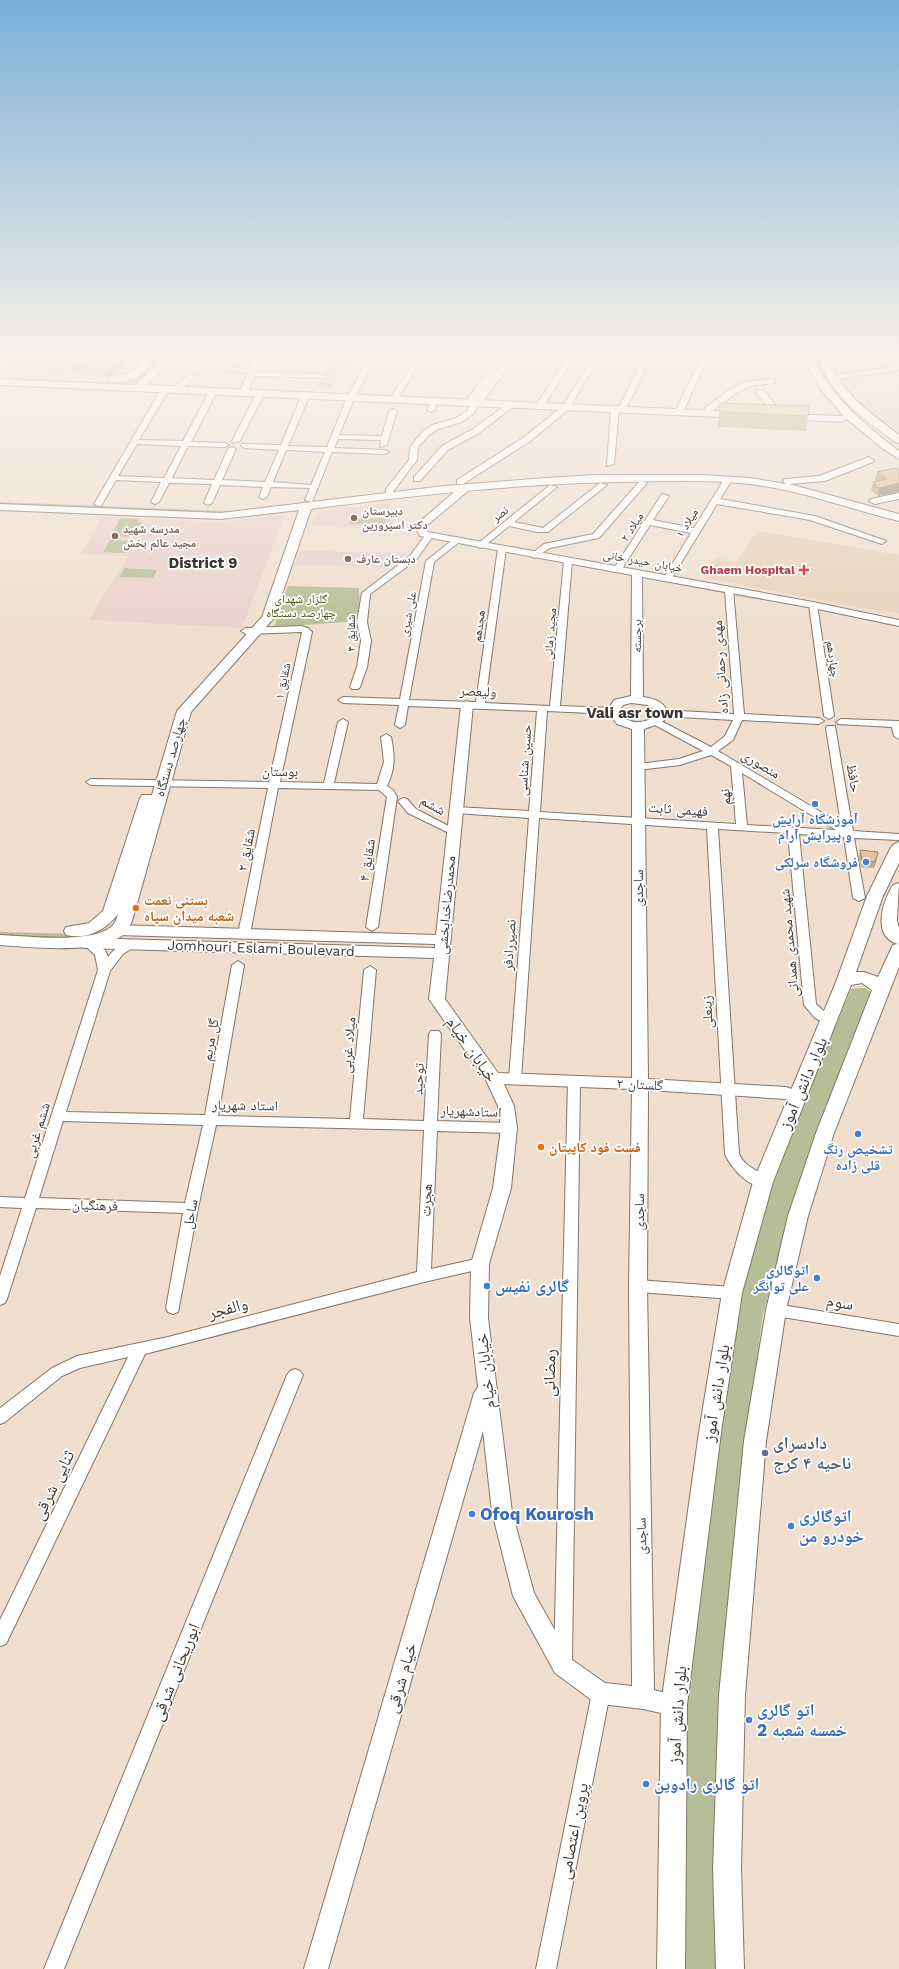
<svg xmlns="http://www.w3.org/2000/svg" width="899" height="1969" font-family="'Work Sans','Noto Naskh Arabic',sans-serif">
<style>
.built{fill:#e8d3bd}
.education{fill:#ebd2cc}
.green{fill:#b6be97}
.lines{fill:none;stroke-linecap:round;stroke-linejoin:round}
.minor-casing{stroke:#847567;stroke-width:2}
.tertiary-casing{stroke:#847567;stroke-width:2}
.secondary-casing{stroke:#847567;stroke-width:2}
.minor{fill:#fff;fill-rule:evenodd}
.tertiary{fill:#fff;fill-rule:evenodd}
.secondary{fill:#fff;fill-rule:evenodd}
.wall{fill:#c4a789}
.shaded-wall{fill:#a0886f}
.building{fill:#e4c29f;stroke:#a0886f}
.education-dot{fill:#8d6e63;stroke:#fff;stroke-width:1.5}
.health-dot{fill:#e0444e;stroke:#fff;stroke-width:1.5}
.shop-dot{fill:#3f7fe0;stroke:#fff;stroke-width:1.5}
.food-dot{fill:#e8710a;stroke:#fff;stroke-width:1.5}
.service-dot{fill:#5c6f8a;stroke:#fff;stroke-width:1.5}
.labels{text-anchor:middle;stroke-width:3.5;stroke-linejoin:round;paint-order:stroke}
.far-education-label{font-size:12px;font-weight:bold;fill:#785e54;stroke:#fff;text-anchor:start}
.far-street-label{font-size:12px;fill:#3c352f;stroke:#fff}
.far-health-label{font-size:12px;font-weight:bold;fill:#be3a42;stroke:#fff;text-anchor:end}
.far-park-label{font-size:12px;fill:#4d550d;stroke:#fff}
.street-label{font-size:14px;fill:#3c352f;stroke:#fff}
.shop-label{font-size:14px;font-weight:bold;fill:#366cbe;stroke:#fff}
.food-label{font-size:14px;font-weight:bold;fill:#c56008;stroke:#fff;text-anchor:start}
.far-district-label{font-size:15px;font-weight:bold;fill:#3c352f;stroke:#fff}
.neighbourhood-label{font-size:15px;font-weight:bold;fill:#3c352f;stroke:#fff}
.near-street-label{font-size:17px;fill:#3c352f;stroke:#fff}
.near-shop-label{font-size:17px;font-weight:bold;fill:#366cbe;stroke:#fff;text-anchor:start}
.near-service-label{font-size:17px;font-weight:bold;fill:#4e5e75;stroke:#fff;text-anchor:start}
</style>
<rect width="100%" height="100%" fill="#f0dfcf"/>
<path class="built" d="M899 369V431L875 415 842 378Z
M757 531 899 555V613L877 611 706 578 716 558 737 562Z"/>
<path class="education" d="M388 503 394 523 402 529 311 526 317 512Z
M279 515 284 517 242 628 89 620 128 556 81 554 101 517 219 522Z
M300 550 406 554 390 567 295 565Z"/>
<path class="green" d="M19 358H90L64 376 0 374V370Z
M334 358H352L330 389 317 386Z
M811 358H819C827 396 870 427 899 450V453L855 418 830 390Z
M157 360 160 362 138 383H125L150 361Z
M0 502 228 511 229 513 0 504Z
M120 518 139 519 137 522H143L136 537 111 536Z
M386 518 385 524H350V519Z
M110 540 132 541 125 553 103 552Z
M124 568 157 570 153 578 120 577Z
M288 586 359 588 360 610 346 622 274 627Z
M0 932 83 934 95 938 81 941 0 938Z
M859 988H865L872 993 790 1215 762 1319 727 1616 718 1969H681L683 1706 740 1295 774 1170 851 989Z"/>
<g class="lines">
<g class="minor-casing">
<path id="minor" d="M186 358H198L227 367 249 369 253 358H260L255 372 323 374 327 376 323 378 254 376 248 392 244 394 240 392 248 373 227 371Z
M369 358H376L355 397 339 435 382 436 389 411 393 409 397 411 387 445 380 447 381 440 338 439 334 448 385 450 389 452 385 454 332 452 312 502 305 500 310 488 271 487 267 497 263 499 259 497 263 487 220 485 212 503 208 505 204 503 212 484 169 483 159 502 155 504 151 502 161 482 116 480 101 506H98L94 504 163 386 170 388 139 440 183 441 210 390 214 388 218 390 191 442 225 443 229 445 225 447 188 446 172 478 214 480 228 449 232 447 236 449 222 480 265 482 279 450 245 448 241 446 242 444 281 445 302 394 306 392 310 394 288 446 327 447 347 397ZM137 444 181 446 164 478 118 476ZM286 450 325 452 311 485 273 482Z
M567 358H574L543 407H537L536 405Z
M592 358H599L569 409 529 442 463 484H457V480L523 438 563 406Z
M644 358H651L626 409 622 411 619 409 614 464 607 466 611 409 615 407 618 409Z
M701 358H708L683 412 676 414 675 412Z
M414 365 417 367 398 399 391 401 390 399 411 367Z
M899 366V370L831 380 827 378 831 376Z
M190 374 196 375 181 390H175V386Z
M772 379H775V383L749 386 735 394 712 411 711 415 704 413 705 408 729 390 744 382Z
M258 390 265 392 240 441 233 443 232 441Z
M757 390H763L784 415V419H778L757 394Z
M431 398 438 400 435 410 431 412 427 410Z
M472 400 479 402 474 413 462 422 438 429 429 435 418 447 417 460 392 493H386V489L409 460 410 447 423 431 432 425 456 418 468 410Z
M510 402 517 404 479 433 448 450 420 481H414V477L442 446 473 429Z
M725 478 732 480 720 499 815 516 886 541 882 544 810 520 717 504 670 581H664L663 579 691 533 650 525 620 572H614L613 570 662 494 669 496 653 520 694 528Z
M640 481 647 483 599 538 550 548 534 558 530 555 544 544 593 534Z
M600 483 607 485 548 532H537L509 526 483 547 480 548 476 545 550 485 557 487 514 522 543 528Z
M429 533 433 536 416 560 370 594 367 622 371 641 367 667 360 687 358 689H352L350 687 357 667 361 641 357 622 362 593 410 556 426 534Z
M455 538 459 541 458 543 434 562 409 700 476 702 498 549 502 546 506 549 485 703 550 706 564 561 568 558 572 561 560 706 613 708 618 711 613 714 547 711 540 812 736 824 731 766 711 755 680 765 638 770 633 767 638 764 679 759 703 751 653 724 651 722 653 720H659L711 747 725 736 733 720 662 716 657 713 662 710 734 714 725 590 729 587 733 590 744 714 819 718 824 721 819 724 742 720 733 740 718 751 841 824 826 728 827 726H835L853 831 899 834V840L854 838 865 898 859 901 853 898 844 837 799 834 816 1004 835 1021 833 1024 829 1025 815 1018 804 1005 788 833 718 829 739 1154C746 1170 763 1170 770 1182L768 1186C751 1191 731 1168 725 1154L707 829 539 818 521 1079 520 1082H510L509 1079 529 818 456 813 451 810 456 807 529 811 537 711 408 706 405 725 400 728 395 725 399 705 343 703 338 700 343 697 400 699 426 561ZM742 773 836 830 747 825Z
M813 602 817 605 834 716 829 719 824 716 809 605Z
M301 626 308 628 312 632 280 782 324 783 338 722 343 719 348 722 334 783 377 784 384 762 381 737 386 734 391 737C395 755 395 770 387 786L393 790 397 797 378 927 372 931 366 927 387 797 379 790 278 788 250 934 244 938 238 934 268 788 91 785 86 782 91 779 269 782 302 632 246 634 241 631 246 628Z
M841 719 899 721V739L894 736 892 727 838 724 836 722Z
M403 798 407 799 416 809 458 831 453 834 449 833 408 813 398 801Z
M88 939 105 950 108 957C114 949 125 938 137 941L139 944 123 954 110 971 66 1112 205 1115 232 965 238 961 244 965 218 1116 350 1119 364 970 370 966 376 970 363 1119 424 1121 429 1034 431 1031H439L441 1034 437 1121 509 1123 514 1125 516 1128 514 1131 509 1133 437 1131 431 1269 480 1258 485 1260 487 1264 485 1268 424 1282 145 1354 6 1644 0 1646V1620L128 1357 80 1368 62 1376 5 1422 0 1424V1408L52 1368 77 1356 168 1337 417 1272 424 1130 216 1125 198 1208 178 1312 173 1314 168 1312 166 1308 183 1213 36 1208 7 1299 5 1303 0 1305V1276L22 1208 0 1207V1197L25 1198 98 970 95 955 82 943ZM63 1121 203 1125 185 1203 39 1198Z
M574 1077 579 1078 580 1081 572 1662 569 1668 563 1670 557 1668 554 1662 568 1081 569 1078Z
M638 1280 732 1287 737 1289 739 1293 737 1297 732 1299 638 1292 633 1290 631 1286 633 1282Z
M776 1304 899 1324V1336L776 1316 771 1314 769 1310 771 1306Z
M295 1369 300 1371 303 1375 64 1969H44L287 1375 290 1371Z
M601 1684 607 1687 610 1693 556 1969H536L592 1693 595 1687Z"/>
</g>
<g class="tertiary-casing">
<path id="tertiary" d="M498 358H515L483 401 478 404H472L468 398Z
M464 486 469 489 468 491 425 527 428 532 813 602 899 620V626L813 608 642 577 643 697C656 699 666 702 668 716L661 723 644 729 648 1079 786 1087 792 1089 794 1093 792 1097 786 1099 648 1090 647 1286 654 1690 682 1697 685 1705 682 1713 674 1716 643 1709 601 1704 593 1701 555 1673 513 1596 492 1512 483 1431 328 1969H304L474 1393 478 1387 470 1318 471 1264 493 1188 501 1128 498 1106 486 1080 429 999 434 958 84 948 79 946 77 943 79 940 84 938 435 948V944L117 935 112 933 110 930 112 927 117 925 436 935 461 705 467 701 473 705 445 999 498 1073 632 1078V729L617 724 607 711 614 700 631 696 632 575 420 536 415 527 416 525 460 487ZM631 703 648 705 655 710 656 715C645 725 626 725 619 711L623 705ZM504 1084 632 1089 629 1286 632 1686 605 1683 571 1659 534 1593 512 1512 488 1318 489 1264 511 1188 517 1128 514 1106Z"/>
</g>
<g class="secondary-casing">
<path id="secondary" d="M164 358H175L146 385 741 412 746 415 741 418 0 385V379L135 385Z
M803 358H813C832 398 864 424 899 451V459L882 448 847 419 842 422 781 419 780 417 785 414 844 416 821 390Z
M819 358H829C839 392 872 414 899 435V443L895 442C866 420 830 396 819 358Z
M145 359 150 362C146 378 125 385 110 381L109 379 110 377C129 372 131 378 142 360Z
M869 457 874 460 873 462 825 481 789 484 899 514V521C849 509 801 490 750 484 709 480 667 481 626 482 521 483 416 495 311 509L274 618 191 712 132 921C130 925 127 930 124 934 102 955 29 947 0 945V935C27 936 89 944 111 927 115 924 117 918 118 914 106 930 87 940 66 935L64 931 66 927 89 923 103 911 140 798 142 795H152L177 711 262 617 299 510 221 519 0 510V504L221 513 444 486 545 478 595 475H705L750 478 786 484 783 481 785 479 819 476Z
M899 493V499L875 504 869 501 871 499Z
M899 842V863L883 896 856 972H864L878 977 891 949 893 945 898 944C871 937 883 900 893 885L899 883 897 921 899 928V967L834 1133 808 1216 786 1310 766 1441 745 1695 741 1868 744 1969H716L713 1868 719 1695 744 1441 766 1310 788 1216 816 1133 872 990 862 983 851 985 773 1182 742 1293 721 1432 687 1705 685 1969H657L661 1705 699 1432 722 1293 753 1182 836 982 867 896 891 847 894 844Z"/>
</g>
<use href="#minor" class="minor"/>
<use href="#tertiary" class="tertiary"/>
<use href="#secondary" class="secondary"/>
</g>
<path class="wall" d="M123 360 124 367 108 378 72 373 71 365Z
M720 403 808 416 806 431 718 427Z
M899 470V492L878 496 871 490 873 482 876 481 875 480 877 472Z
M860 850 878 852 877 858 874 868 861 867 859 856Z"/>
<path class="shaded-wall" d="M123 360 124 367 108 378 107 371Z
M899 483V492L878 496 879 488Z
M878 852 877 858 874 868 875 862Z"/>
<path class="building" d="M80 358H115L123 360 107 371 71 365Z
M720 403 809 406 808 416 720 412Z
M896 468 899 470V483L879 488 873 482 887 479 877 472Z
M860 850 878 852 875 862 862 860Z"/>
<linearGradient id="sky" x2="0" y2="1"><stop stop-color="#7bafd7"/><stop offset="0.56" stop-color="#f8f1e9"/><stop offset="1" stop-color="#f8f1e9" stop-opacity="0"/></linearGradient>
<rect width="899" height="634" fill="url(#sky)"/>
<g class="education-dot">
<circle cx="354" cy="518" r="4"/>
<circle cx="115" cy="536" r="4"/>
<circle cx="348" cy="559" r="4"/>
</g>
<path class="health-dot" d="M802 564h4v4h4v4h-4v4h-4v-4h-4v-4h4z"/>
<g class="shop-dot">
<circle cx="815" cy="804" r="4"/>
<circle cx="866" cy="862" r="4"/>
<circle cx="858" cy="1134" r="4"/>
<circle cx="817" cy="1278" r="4"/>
<circle cx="487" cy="1286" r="4"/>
<circle cx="472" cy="1514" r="4"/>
<circle cx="791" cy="1526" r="4"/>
<circle cx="749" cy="1720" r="4"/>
<circle cx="646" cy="1784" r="4"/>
</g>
<g class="food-dot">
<circle cx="136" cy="908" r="4"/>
<circle cx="541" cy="1147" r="4"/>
</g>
<circle class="service-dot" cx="765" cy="1453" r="4"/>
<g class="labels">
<g class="far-education-label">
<text x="362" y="515">دبیرستان<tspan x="362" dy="14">دکتر اسپرورین</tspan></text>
<text x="123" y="533">مدرسه شهید<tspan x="123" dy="14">مجید عالم بخش</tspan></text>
<text x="356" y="563">دبستان عارف</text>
</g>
<g class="far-street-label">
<text transform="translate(500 514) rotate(-39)" y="4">نصر</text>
<text transform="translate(687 523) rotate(-58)" y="4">میلاد ۱</text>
<text transform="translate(632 527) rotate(-57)" y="4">میلاد ۲</text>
<text transform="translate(643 561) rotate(10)" y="4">خیابان حیدر خانی</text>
<text transform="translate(408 614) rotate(-79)" y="4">علی شیری</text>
<text transform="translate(479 626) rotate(-82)" y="4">هجدهم</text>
<text transform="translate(351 633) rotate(-90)" y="4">شقایق ۳</text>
<text transform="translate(550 634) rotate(-85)" y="4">مجید زمانی</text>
<text transform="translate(637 636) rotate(-90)" y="4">برجسته</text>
<text transform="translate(833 659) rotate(82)" y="4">چهاردهم</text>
<text transform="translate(283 681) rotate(-78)" y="4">شقایق ۱</text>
</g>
<g class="far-health-label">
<text x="795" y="574">Ghaem Hospital</text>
</g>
<g class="far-park-label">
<text x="301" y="603">گلزار شهدای<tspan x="301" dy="14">چهارصد دستگاه</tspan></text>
</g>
<g class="street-label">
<text transform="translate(720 667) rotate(-94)" y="5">مهدی رحمانی زاده</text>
<text transform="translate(478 691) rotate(2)" y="5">ولیعصر</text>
<text transform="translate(170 757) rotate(-74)" y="5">چهارصد دستگاه</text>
<text transform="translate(524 760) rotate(-86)" y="5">حسین شناسی</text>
<text transform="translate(761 764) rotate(31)" y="5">منصوری</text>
<text transform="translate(280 771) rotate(1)" y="5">بوستان</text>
<text transform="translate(854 778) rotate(80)" y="5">حافظ</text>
<text transform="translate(725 797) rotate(-95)" y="5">نهم</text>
<text transform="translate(433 805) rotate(28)" y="5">ششم</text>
<text transform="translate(678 809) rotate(4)" y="5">فهیمی ثابت</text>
<text transform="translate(246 850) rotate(-79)" y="5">شقایق ۲</text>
<text transform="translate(367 860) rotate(-81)" y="5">شقایق ۴</text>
<text transform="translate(638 888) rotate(-90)" y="5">ساجدی</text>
<text transform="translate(446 905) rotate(-85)" y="5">محمدرضاخدابخشی</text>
<text transform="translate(789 943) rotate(-95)" y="5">شهید محمدی همدانی</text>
<text transform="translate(509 945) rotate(-86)" y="5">نصیررادفر</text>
<text transform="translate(261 948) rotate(2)" y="5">Jomhouri Eslami Boulevard</text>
<text transform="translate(707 1012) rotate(-93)" y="5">زینعلی</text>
<text transform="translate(210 1040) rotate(-80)" y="5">گل مریم</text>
<text transform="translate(348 1045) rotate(-85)" y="5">میلاد غربی</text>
<text transform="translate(418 1079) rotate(-87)" y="5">توحید</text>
<text transform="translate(640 1084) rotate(3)" y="5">گلستان ۲</text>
<text transform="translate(245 1105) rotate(1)" y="5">استاد شهریار</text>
<text transform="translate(471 1111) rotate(2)" y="5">استادشهریار</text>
<text transform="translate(37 1130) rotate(-73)" y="5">ششم غربی</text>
<text transform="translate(426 1200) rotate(-87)" y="5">هجرت</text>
<text transform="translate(95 1205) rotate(2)" y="5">فرهنگیان</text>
<text transform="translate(639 1212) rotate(-90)" y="5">ساجدی</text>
<text transform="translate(190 1214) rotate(-79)" y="5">ساحل</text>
<text transform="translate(641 1536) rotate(-91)" y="5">ساجدی</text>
</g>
<g class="shop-label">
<text x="815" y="824">آموزشگاه آرایش<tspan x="815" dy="16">و پیرایش آرام</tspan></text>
<text x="858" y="867" text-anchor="end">فروشگاه سرلکی</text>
<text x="858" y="1154">تشخیص رنگ<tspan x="858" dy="16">قلی زاده</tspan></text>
<text x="809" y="1275" text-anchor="end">اتوگالری<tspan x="809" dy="16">علی توانگر</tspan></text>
</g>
<g class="food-label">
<text x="144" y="905">بستنی نعمت<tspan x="144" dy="16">شعبه میدان سپاه</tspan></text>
<text x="549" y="1152">فست فود کاپیتان</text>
</g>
<g class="far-district-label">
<text x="203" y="568">District 9</text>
</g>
<g class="neighbourhood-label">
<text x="635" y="718">Vali asr town</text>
</g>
<g class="near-street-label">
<text transform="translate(472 1049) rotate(55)" y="6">خیابان خیام</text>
<text transform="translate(803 1083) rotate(-67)" y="6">بلوار دانش آموز</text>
<text transform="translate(840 1302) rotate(9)" y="6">سوم</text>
<text transform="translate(228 1308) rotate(-15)" y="6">والفجر</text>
<text transform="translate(485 1371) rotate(-96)" y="6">خیابان خیام</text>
<text transform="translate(549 1373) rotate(-89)" y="6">رمضانی</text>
<text transform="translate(716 1393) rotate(-81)" y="6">بلوار دانش آموز</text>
<text transform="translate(53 1485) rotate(-64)" y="6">ثنایی شرقی</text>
<text transform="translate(175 1672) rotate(-68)" y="6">ابوریحانی شرقی</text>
<text transform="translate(401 1678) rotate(-74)" y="6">خیام شرقی</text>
<text transform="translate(677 1715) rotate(-86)" y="6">بلوار دانش آموز</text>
<text transform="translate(573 1831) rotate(-79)" y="6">پروین اعتصامی</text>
</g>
<g class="near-shop-label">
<text x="495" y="1292">گالری نفیس</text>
<text x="480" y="1520">Ofoq Kourosh</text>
<text x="799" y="1522">اتوگالری<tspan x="799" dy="20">خودرو من</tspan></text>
<text x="757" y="1716">اتو گالری<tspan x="757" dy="20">خمسه شعبه 2</tspan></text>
<text x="654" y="1790">اتو گالری رادوین</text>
</g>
<g class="near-service-label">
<text x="773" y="1449">دادسرای<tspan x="773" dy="20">ناحیه ۴ کرج</tspan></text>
</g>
</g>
</svg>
